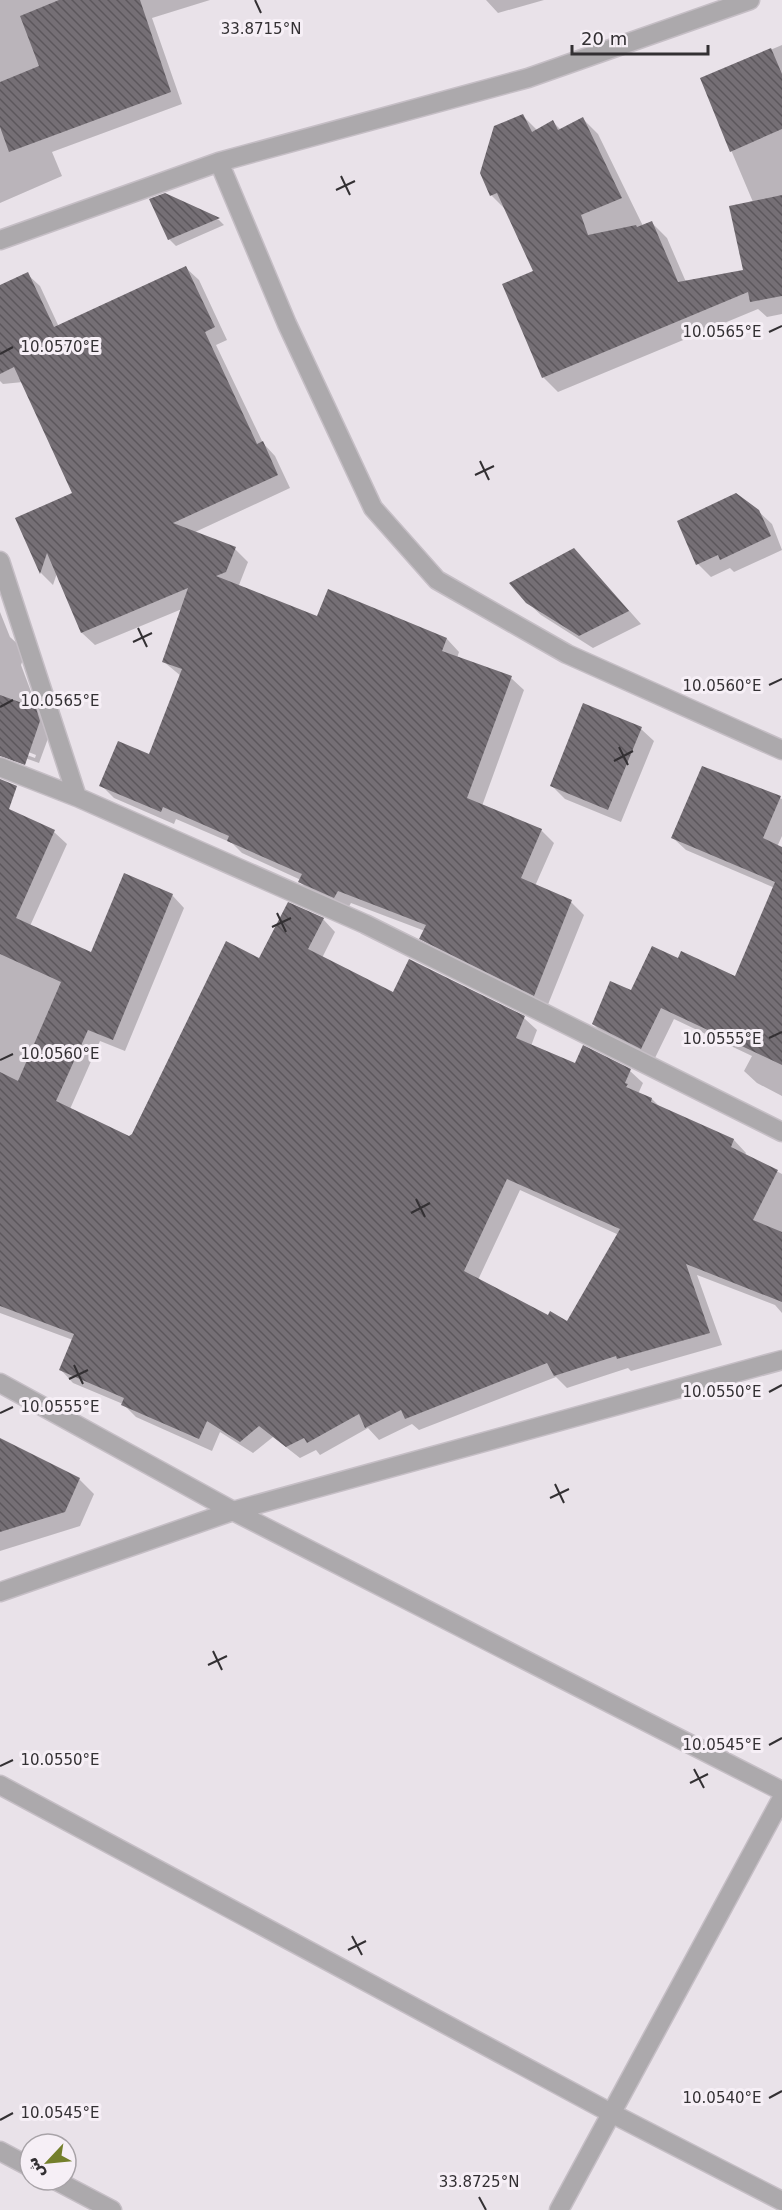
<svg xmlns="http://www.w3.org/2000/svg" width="782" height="2210" font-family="'DejaVu Sans',Cairo,sans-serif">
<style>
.shadow{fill:#0003;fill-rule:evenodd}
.building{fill:url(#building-back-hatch);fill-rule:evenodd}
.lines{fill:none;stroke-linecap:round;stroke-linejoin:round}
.minor-casing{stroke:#c5bec5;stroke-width:21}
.minor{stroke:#aca9ac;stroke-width:18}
.ticks{fill:none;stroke:#333033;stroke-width:2}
.ticks-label{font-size:15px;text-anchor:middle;fill:#333033;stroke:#f6eff6;stroke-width:6;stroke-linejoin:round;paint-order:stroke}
</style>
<defs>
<pattern id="building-back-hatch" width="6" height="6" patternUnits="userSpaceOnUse" patternTransform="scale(1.5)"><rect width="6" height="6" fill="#756f75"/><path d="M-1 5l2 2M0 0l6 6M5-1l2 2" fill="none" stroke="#5c575c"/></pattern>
</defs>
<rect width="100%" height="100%" fill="#e9e2e9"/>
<path class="shadow" d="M0 0H210L152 18 182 104 52 152 62 176 0 203Z
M486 0H544L498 13Z
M782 45V314L767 317 758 309 558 392 543 377 535 272 506 210 492 196 482 173 523 116 537 130 553 122 561 130 583 119 598 134 643 226 652 223 667 238 686 282 745 271 753 202 701 79Z
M164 195 219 220 224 225 176 246 169 239Z
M186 268 199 280 227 340 216 345 263 443 275 456 290 488 193 533 235 549 248 562 239 585 236 586 318 618 447 639 459 652 457 658 511 678 524 690 482 806 541 830 554 843 535 886 571 902 584 915 547 1007 434 951 421 938 425 931 351 903 347 910 313 895 300 882 301 880 242 853 232 843 176 819 174 824 114 798 101 785 150 756 181 676 164 662 182 609 95 645 82 633 57 573 53 585 41 573 17 519 74 494 23 382 3 384 0 381V287L27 274 40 286 59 327Z
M758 511 772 524 782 550 734 572 730 568 711 577 698 564Z
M587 563 641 624 593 648 541 615 527 602Z
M0 612 10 637 23 649 25 654 21 665 39 713 46 720 50 733 39 763 0 749V745L35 758 36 755 0 741Z
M641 729 654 741 621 822 565 799 552 786Z
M703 768 782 799V836L777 847 782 849V891L686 850 673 838Z
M3 808 54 832 67 844 30 926 92 954 172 895 184 908 125 1051 100 1041 70 1109 130 1138 227 943 260 960 323 919 335 932 322 958 393 994 524 1018 537 1030 531 1046 576 1065 584 1047 630 1071 643 1083 638 1094 652 1099 661 1108 734 1140 746 1153 745 1155 782 1174V1313L775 1305 697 1275 722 1345 631 1371 628 1368 567 1388 556 1377 419 1430 412 1424 379 1440 368 1428 320 1455 316 1450 300 1458 273 1437 253 1453 220 1432 212 1451 136 1417 123 1404 73 1383 61 1370 73 1340 0 1313V816ZM520 1190 619 1235 567 1323 548 1317 478 1280Z
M782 895V1096L757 1083 744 1071 752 1056 674 1019 654 1060 606 1037 593 1024 632 992 679 960 735 978Z
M0 1440 79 1479 94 1494 80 1526 0 1551Z"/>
<path class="building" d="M59 0H140L171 92 9 152 0 127V82L39 66 20 16Z
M771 48 782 74V129L730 152 700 78Z
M523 114 532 132 553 120 558 130 583 117 622 198 581 215 588 235 636 225 637 227 652 221 678 282 743 270 729 206 782 195V296L750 302 748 292 542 378 502 284 533 271 497 193 490 196 480 173 494 126Z
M165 193 220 218 168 240 149 199Z
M186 266 215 327 205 332 257 444 263 441 278 475 173 523 236 547 226 572 216 576 317 616 328 589 447 638 442 651 512 676 467 798 542 829 521 878 572 900 534 996 419 939 426 925 338 891 334 898 298 882 302 874 227 841 229 836 163 807 161 812 99 786 118 741 149 754 182 669 162 662 188 588 81 633 47 553 40 574 15 518 72 493 14 367 0 374V285L28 272 54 327Z
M736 493 759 510 771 536 720 560 718 555 696 565 677 521Z
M574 548 629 611 579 636 526 603 509 583Z
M0 695 36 708 40 721 25 765 0 756Z
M583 703 642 727 608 810 550 786Z
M702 766 781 796 763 838 782 847V1065L661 1008 641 1049 592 1024 610 981 631 990 652 946 678 958 681 951 735 976 775 882 671 838Z
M0 779 17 786 9 809 55 830 16 918 91 952 124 873 173 894 113 1040 88 1030 56 1101 129 1136 132 1134 226 941 259 958 288 902 324 918 308 949 393 992 409 959 525 1016 516 1038 575 1063 583 1045 631 1069 625 1083 628 1084 626 1087 652 1098 651 1102 734 1139 731 1147 778 1170 753 1220 782 1232V1302L686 1264 710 1333 617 1359 616 1356 554 1376 547 1363 405 1419 401 1410 365 1428 359 1414 307 1443 304 1438 286 1447 259 1426 240 1442 207 1421 199 1439 121 1405 124 1398 59 1370 74 1334 0 1306V1072L18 1081 61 982 0 954ZM507 1179 620 1229 567 1321 550 1311 548 1315 464 1271Z
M0 1438 80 1478 65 1512 0 1532Z"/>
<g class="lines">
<g class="minor-casing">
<path id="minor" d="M219 162 287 324 373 508 437 580 567 654 782 750
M0 240 219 162 528 78 750 0
M0 561 77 797
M0 767 77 797 365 924 782 1132
M0 1383 233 1511 782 1791
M0 1592 233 1511 782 1360
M0 1785 611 2113 782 2201
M0 2151 30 2167
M55 2180 112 2210
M559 2210 782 1798"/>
</g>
<use href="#minor" class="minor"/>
</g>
<path class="ticks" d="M255 0 261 13M341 176 350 195M336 190 355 181M769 332 782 326M0 354 13 347M480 461 489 480M475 475 494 466M138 628 147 647M133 642 152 633M769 685 782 679M0 707 13 700M619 747 628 765M614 761 633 751M277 913 286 932M272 927 291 918M769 1038 782 1032M0 1060 13 1054M416 1199 425 1217M411 1213 430 1203M74 1365 83 1384M69 1379 88 1370M769 1392 782 1385M0 1413 13 1407M555 1484 564 1503M550 1498 569 1489M213 1651 222 1670M208 1665 227 1656M769 1745 782 1738M0 1766 13 1760M694 1769 704 1788M690 1783 708 1774M352 1936 362 1955M348 1950 366 1941M769 2098 782 2091M0 2120 13 2113M479 2197 486 2210"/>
<g class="ticks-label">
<text x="261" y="34">33.8715°N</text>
<text x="722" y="337">10.0565°E</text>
<text x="60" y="352">10.0570°E</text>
<text x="722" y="691">10.0560°E</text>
<text x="60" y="706">10.0565°E</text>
<text x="722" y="1044">10.0555°E</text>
<text x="60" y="1059">10.0560°E</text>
<text x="722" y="1397">10.0550°E</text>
<text x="60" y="1412">10.0555°E</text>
<text x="722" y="1750">10.0545°E</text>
<text x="60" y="1765">10.0550°E</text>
<text x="722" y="2103">10.0540°E</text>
<text x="60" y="2118">10.0545°E</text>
<text x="479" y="2187">33.8725°N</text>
</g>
<g transform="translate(48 2162) rotate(244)"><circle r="28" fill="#f6eff6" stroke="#a8a3a8" stroke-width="1.5"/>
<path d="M0-4.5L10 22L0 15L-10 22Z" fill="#747f2b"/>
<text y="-9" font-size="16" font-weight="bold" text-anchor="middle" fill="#333033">ش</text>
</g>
<path d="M572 45v9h136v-9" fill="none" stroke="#333033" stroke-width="3"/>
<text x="581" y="45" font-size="18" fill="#333033" stroke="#f6eff6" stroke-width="4.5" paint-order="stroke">20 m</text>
</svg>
